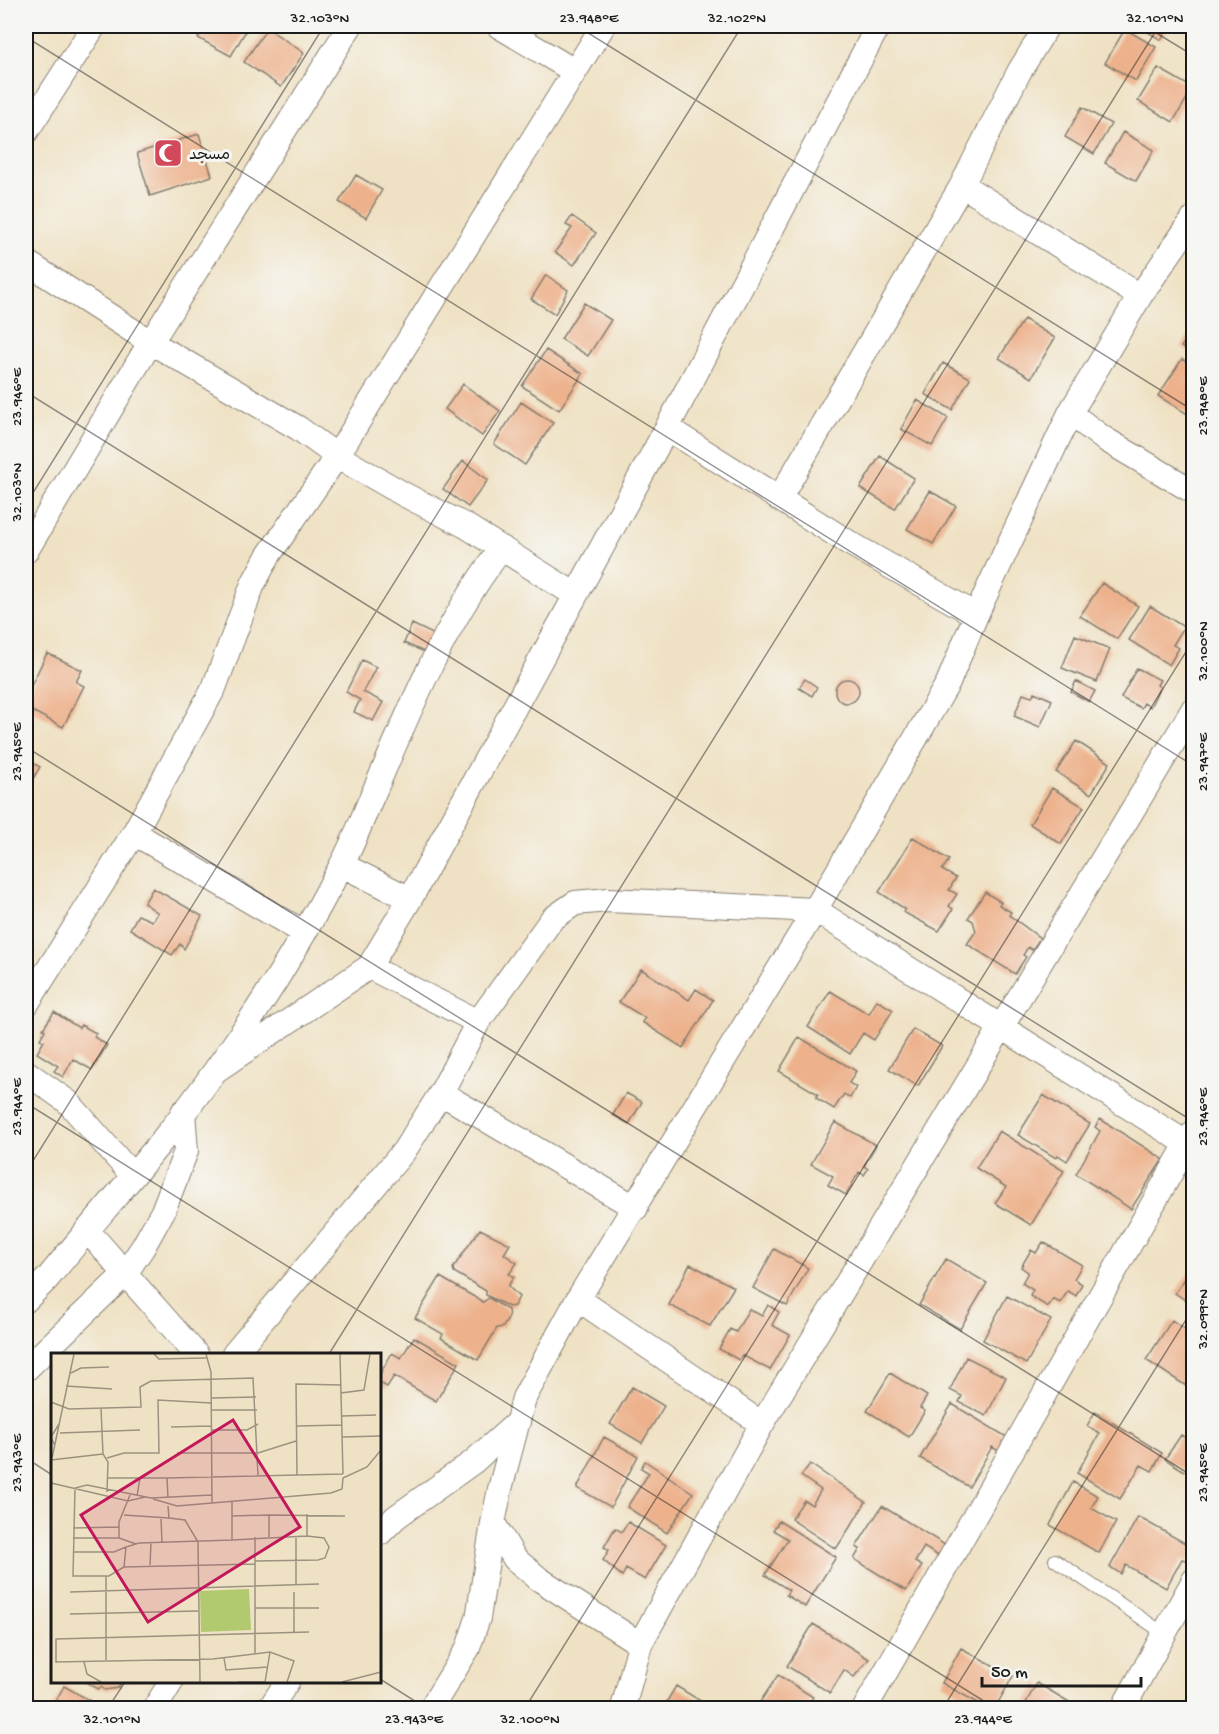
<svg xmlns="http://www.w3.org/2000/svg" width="1219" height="1734" font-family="'Gochi Hand','Playpen Sans Arabic',sans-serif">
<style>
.building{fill:#edb18b}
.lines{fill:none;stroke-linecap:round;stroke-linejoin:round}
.lane-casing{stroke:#867e70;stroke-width:14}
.street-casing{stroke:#867e70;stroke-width:26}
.lane{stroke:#fff;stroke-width:12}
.street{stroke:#fff;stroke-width:24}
.ticks{fill:none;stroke:#1c1c1c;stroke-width:1.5;stroke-opacity:0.45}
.labels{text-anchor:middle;stroke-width:6;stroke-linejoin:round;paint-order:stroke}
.poi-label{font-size:16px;fill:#1c1c1c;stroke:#f6f6f2;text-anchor:start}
.inset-road{fill:none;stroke:#9b9280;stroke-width:1.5}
.view{fill:#c2185b;fill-opacity:0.15;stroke:#c2185b;stroke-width:3}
.inset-edge{fill:none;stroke:#1c1c1c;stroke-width:3}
.neatline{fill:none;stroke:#1c1c1c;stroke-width:2}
.ticks-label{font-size:15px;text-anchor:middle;fill:#1c1c1c}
</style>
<rect width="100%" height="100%" fill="#f6f6f2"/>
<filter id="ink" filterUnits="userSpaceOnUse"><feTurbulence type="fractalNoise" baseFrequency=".0167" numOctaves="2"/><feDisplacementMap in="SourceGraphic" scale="12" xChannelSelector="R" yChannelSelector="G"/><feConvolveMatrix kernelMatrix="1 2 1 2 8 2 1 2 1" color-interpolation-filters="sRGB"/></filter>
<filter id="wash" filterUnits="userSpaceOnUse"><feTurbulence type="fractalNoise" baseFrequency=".008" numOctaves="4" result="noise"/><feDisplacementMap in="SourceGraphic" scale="24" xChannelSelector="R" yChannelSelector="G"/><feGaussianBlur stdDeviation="1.35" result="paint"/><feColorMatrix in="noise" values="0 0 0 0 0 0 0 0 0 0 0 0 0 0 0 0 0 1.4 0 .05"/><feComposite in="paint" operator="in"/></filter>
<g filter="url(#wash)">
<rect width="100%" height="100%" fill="#efe1c3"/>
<g id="blocks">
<path class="building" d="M206 26H246L248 27 231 56 198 38Z
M1138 26H1169L1161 40Z
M267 28 304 53 281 87 244 62Z
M1125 29 1156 47 1136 81 1105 63Z
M1158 68 1193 88 1173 122 1138 101Z
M1082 107 1111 124 1094 154 1065 137Z
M1123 132 1154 150 1136 181 1105 163Z
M199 134 212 176 150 196 137 153Z
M356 175 382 190 366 218 339 202Z
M572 216 596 233 574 265 555 252 572 228 566 225Z
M546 275 568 290 555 314 531 299Z
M584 303 611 320 588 356 561 339Z
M1024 319 1055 338 1031 378 999 358Z
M1189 335 1194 339V355L1181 347Z
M546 350 583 374 559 410 522 386Z
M1182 359 1194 366V418L1158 396Z
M943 363 970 378 952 410 925 394Z
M463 384 500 411 482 436 445 409Z
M917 400 948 418 932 446 901 429Z
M521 402 553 423 525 465 494 444Z
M880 456 914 478 895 509 860 488Z
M463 461 488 480 468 507 443 489Z
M930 491 956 506 933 544 907 529Z
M1102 583 1138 606 1117 639 1080 616Z
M1150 606 1184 627 1173 645 1179 648 1169 665 1129 640Z
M412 624 437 636 429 654 404 643Z
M1075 635 1110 649 1097 682 1062 668Z
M47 653 82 670 76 682 84 686 63 727 26 708V696Z
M362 660 376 667 363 692 383 702 373 721 354 712 360 700 346 692Z
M1137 668 1160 680 1157 685 1160 687 1150 707 1144 703 1141 708 1121 698Z
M835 691a12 12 0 1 1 24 0a12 12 0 1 1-24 0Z
M805 679 817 687 812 696 799 688Z
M1076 681 1095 691 1089 702 1071 692Z
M1034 692 1052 700 1040 727 1014 716 1023 694 1032 697Z
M1076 741 1110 763 1091 794 1056 772Z
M26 746 32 749 26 759 40 767 30 784 26 781Z
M1052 788 1084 807 1061 844 1030 824Z
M913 837 949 860 942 870 956 878 949 890 957 894 949 906 953 909 939 931 903 912 905 909 879 892Z
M153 888 202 916 184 949 180 944 172 955 130 929 138 915 152 921 158 913 144 903Z
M985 892 1001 902 999 905 1011 912 1009 915 1040 938 1032 950 1028 947 1023 955 1026 957 1015 974 967 944 976 931 973 921 968 918Z
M641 969 689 1000 696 989 713 1000 683 1048 642 1022 645 1018 619 1002Z
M830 991 869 1014 877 1000 893 1010 874 1040 863 1033 850 1054 808 1027Z
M54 1012 79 1028 81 1025 96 1033 94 1037 107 1045 92 1070 73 1059 63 1077 54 1071 58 1066 37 1053 44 1041 40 1039 45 1030 43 1029Z
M913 1029 942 1046 918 1086 889 1069Z
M799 1037 856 1071 849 1083 856 1087 850 1098 844 1094 834 1109 816 1098 818 1094 779 1071Z
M626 1093 642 1102 629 1124 613 1115Z
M1043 1095 1090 1124 1067 1161 1058 1155 1056 1158 1018 1135Z
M1100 1119 1163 1159 1131 1209 1076 1174 1100 1131 1095 1127Z
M835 1122 876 1145 864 1166 868 1169 864 1175 859 1172 846 1195 828 1185 833 1176 811 1164Z
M999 1131 1064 1171 1031 1225 995 1203 1006 1187 976 1168Z
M480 1229 510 1244 504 1254 517 1263 509 1274 514 1277 508 1286 519 1297 514 1306 509 1307 486 1295V1291L454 1272 453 1268Z
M1043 1242 1082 1265 1074 1279 1082 1284 1076 1296 1068 1291 1060 1303 1053 1299 1048 1307 1030 1296 1033 1290 1022 1283 1028 1272 1021 1267 1031 1250 1036 1253Z
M774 1249 808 1268 787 1306 753 1288Z
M946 1259 987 1283 960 1329 919 1305Z
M690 1264 734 1287 710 1326 669 1305Z
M1194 1266V1306L1175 1293Z
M440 1277 483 1302 489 1298 508 1310 509 1317 503 1327 497 1328 478 1360 441 1338 443 1334 415 1318Z
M1007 1296 1051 1320 1026 1364 983 1340Z
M768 1305 779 1312 772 1325 790 1335 770 1370 742 1355 739 1360 719 1349 730 1329 736 1332 749 1309 762 1316Z
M1172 1320 1188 1331 1194 1323V1391L1146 1360Z
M414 1337 459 1363 436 1401 394 1376 387 1387 380 1383V1374L392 1353 401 1358Z
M966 1357 1006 1377 986 1416 959 1402 962 1396 950 1390Z
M890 1373 927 1396 920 1408 925 1411 909 1437 867 1411Z
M632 1387 664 1406 642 1443 610 1424Z
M952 1404 1010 1439 1002 1453 992 1447 969 1487 920 1458Z
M1095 1412 1162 1453 1152 1471 1141 1465 1120 1499 1077 1473 1100 1433 1087 1426Z
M1194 1427V1477L1165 1459 1181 1435 1187 1438Z
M604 1437 638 1456 611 1507 577 1488Z
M645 1461 693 1493 667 1533 627 1507 649 1473 641 1468Z
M810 1464 866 1502 836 1549 791 1519 804 1500 812 1505 821 1490 801 1476Z
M1073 1482 1098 1496 1091 1508 1116 1522 1099 1553 1050 1525Z
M882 1506 945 1545 938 1556 924 1547 915 1562 922 1566 906 1591 854 1559 860 1549 856 1547Z
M1138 1517 1194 1548 1189 1561 1182 1559 1166 1588 1126 1565 1121 1574 1110 1567Z
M779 1521 836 1557 805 1607 786 1595 789 1590 765 1575 788 1539 773 1530Z
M628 1522 666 1545 645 1580 626 1569 622 1576 603 1560 609 1550 604 1547 615 1528 622 1532Z
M813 1624 869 1659 854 1677 844 1670 830 1693 787 1666Z
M961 1648 1013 1676 995 1708H987L942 1683Z
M778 1675 813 1697 806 1708H756Z
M86 1682H122L118 1688 105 1690 101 1687 98 1689Z
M1037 1683 1076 1706 1074 1708H1023Z
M64 1686 89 1700 98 1708H52Z
M676 1686 712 1708H663Z"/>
</g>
</g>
<g filter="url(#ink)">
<use href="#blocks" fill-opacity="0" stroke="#867e70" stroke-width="1.5"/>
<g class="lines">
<g class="lane-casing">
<path id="lane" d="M1055 1560 1165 1634"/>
</g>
<g class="street-casing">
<path id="street" d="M499 26 574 71
M26 132 94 26
M962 185 1019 72 1047 26
M26 262 147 340 298 428 337 456 405 495 466 526 574 594
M1070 413 1103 438 1194 492
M779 499 962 185 1140 296
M26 551 144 353 350 26
M976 615 1070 413 1140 296 1194 218
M134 833 214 688 253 584 268 556 337 456 603 26
M342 865 410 899
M369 967 478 1022 552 919 575 903 608 900 815 910 1194 1148
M26 1005 134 833 303 932
M215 1071 369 967 410 899 667 428 878 26
M26 1072 68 1102 132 1175
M441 1093 636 1208
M87 1230 196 1354
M578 1299 762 1424
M26 1300 47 1279C103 1210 164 1143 215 1071 262 1006 304 937 341 866 354 843 363 816 374 792 411 708 445 621 502 548
M234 1354 404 1151 441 1093 478 1022
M26 1369 125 1274 143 1247 163 1211 186 1151 183 1112
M380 1533 396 1517 473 1462 518 1422
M640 1644 762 1424 1194 708
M155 1708 171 1682
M270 1708 287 1682
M431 1708 468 1648 478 1618 493 1523
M623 1708 640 1644 539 1579 515 1559 493 1523 500 1489 524 1398 578 1299 815 910 948 683 976 615 851 544 667 428
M865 1708 1194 1132
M1123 1708 1194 1580"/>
</g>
<use href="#lane" class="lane"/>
<use href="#street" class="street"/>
</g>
</g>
<path class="ticks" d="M577 26 1194 411M1145 26 1194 56M26 37 1194 766M26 392 1194 1122M26 504 324 26M26 747 1194 1477M26 1103 995 1708M26 1172 742 26M329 1354 1159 26M26 1458 52 1475M380 1679 426 1708M108 1708 125 1682M525 1708 1194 639M943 1708 1194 1307"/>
<defs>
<g id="mosque-square" transform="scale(1.5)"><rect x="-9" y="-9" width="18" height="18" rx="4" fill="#d1495b" stroke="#f6f6f2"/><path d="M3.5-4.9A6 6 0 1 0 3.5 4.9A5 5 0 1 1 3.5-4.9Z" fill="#fff"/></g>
</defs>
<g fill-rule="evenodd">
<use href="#mosque-square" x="168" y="153"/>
</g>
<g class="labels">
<g class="poi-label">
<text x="189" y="159">مسجد</text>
</g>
</g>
<g transform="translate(51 1353)">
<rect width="330" height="330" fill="#efe1c3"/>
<path d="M198 236 200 277 150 279 149 238Z" fill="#b1ca6f"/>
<path class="inset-road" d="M103 1 108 6 155 5M155 1 160 19 161 150M289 1 292 121M20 20 30 15 58 14M15 33 61 36M290 40 313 37 319 1M160 45 205 44M0 49 18 56 90 54 89 34 100 28 202 25 207 122M50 55 52 101 57 109 56 139M160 57H206M291 63 325 62M246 73 291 72M120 74 160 73M160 77H196L207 71M9 80 89 77M291 84 330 83M4 93 0 84 8 71M126 100H207L245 88M1 105 23 1M56 105 73 100H108L107 47 160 50M0 107 52 101M246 122 245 31 290 32M56 125H116L117 145M116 125 292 121M0 130 77 148 94 144M161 142 100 145 36 132 24 135 22 223H58L73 214 75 194 88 190 181 187V149M86 143 89 125M102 146 126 153 280 140 291 136 292 125 316 114 330 97M117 153 118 165 134 167 147 189 149 329M73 162 118 165M218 162 294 163M181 163 218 162V184M110 166 111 189M22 175 68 174M256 183V161M204 184V300M22 185H68L85 191M68 185V169L79 142M245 185V231M181 187 256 183 273 185 278 194 274 205 267 207 204 208M22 199H63L75 194M99 212 100 189M73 214 204 211M55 223V307M19 239 268 231M243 239V280M204 255H268M19 261 147 258M173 305 175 317 217 314M33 309 36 321 50 329M187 329H213M214 329 219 299M236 329 243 308 219 299 162 306 5 309V286L258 279M291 329 330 319"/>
<path class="view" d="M182 67 249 174 97 269 30 162Z"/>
<rect width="330" height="330" class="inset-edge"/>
</g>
<rect width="1219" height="1734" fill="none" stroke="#f6f6f2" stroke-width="66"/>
<path d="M982 1677v9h159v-9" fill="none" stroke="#1c1c1c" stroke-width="3"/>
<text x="991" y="1677" font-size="18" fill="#1c1c1c" stroke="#f6f6f2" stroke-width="4.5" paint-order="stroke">50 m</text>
<rect x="33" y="33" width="1153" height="1668" class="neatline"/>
<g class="ticks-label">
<text x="320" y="22">32.103°N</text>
<text x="589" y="22">23.948°E</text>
<text x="737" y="22">32.102°N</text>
<text x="1155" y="22">32.101°N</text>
<text transform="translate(16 397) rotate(-90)" y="5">23.946°E</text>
<text transform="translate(1202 406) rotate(-90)" y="5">23.948°E</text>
<text transform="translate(16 492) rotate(-90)" y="5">32.103°N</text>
<text transform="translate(1202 651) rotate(-90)" y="5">32.100°N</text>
<text transform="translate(16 752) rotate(-90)" y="5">23.945°E</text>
<text transform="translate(1202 762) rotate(-90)" y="5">23.947°E</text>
<text transform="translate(16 1107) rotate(-90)" y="5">23.944°E</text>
<text transform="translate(1202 1117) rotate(-90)" y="5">23.946°E</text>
<text transform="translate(1202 1319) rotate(-90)" y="5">32.099°N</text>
<text transform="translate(16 1463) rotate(-90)" y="5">23.943°E</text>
<text transform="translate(1202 1473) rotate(-90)" y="5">23.945°E</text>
<text x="112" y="1723">32.101°N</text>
<text x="414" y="1723">23.943°E</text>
<text x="530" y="1723">32.100°N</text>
<text x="983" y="1723">23.944°E</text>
</g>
</svg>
